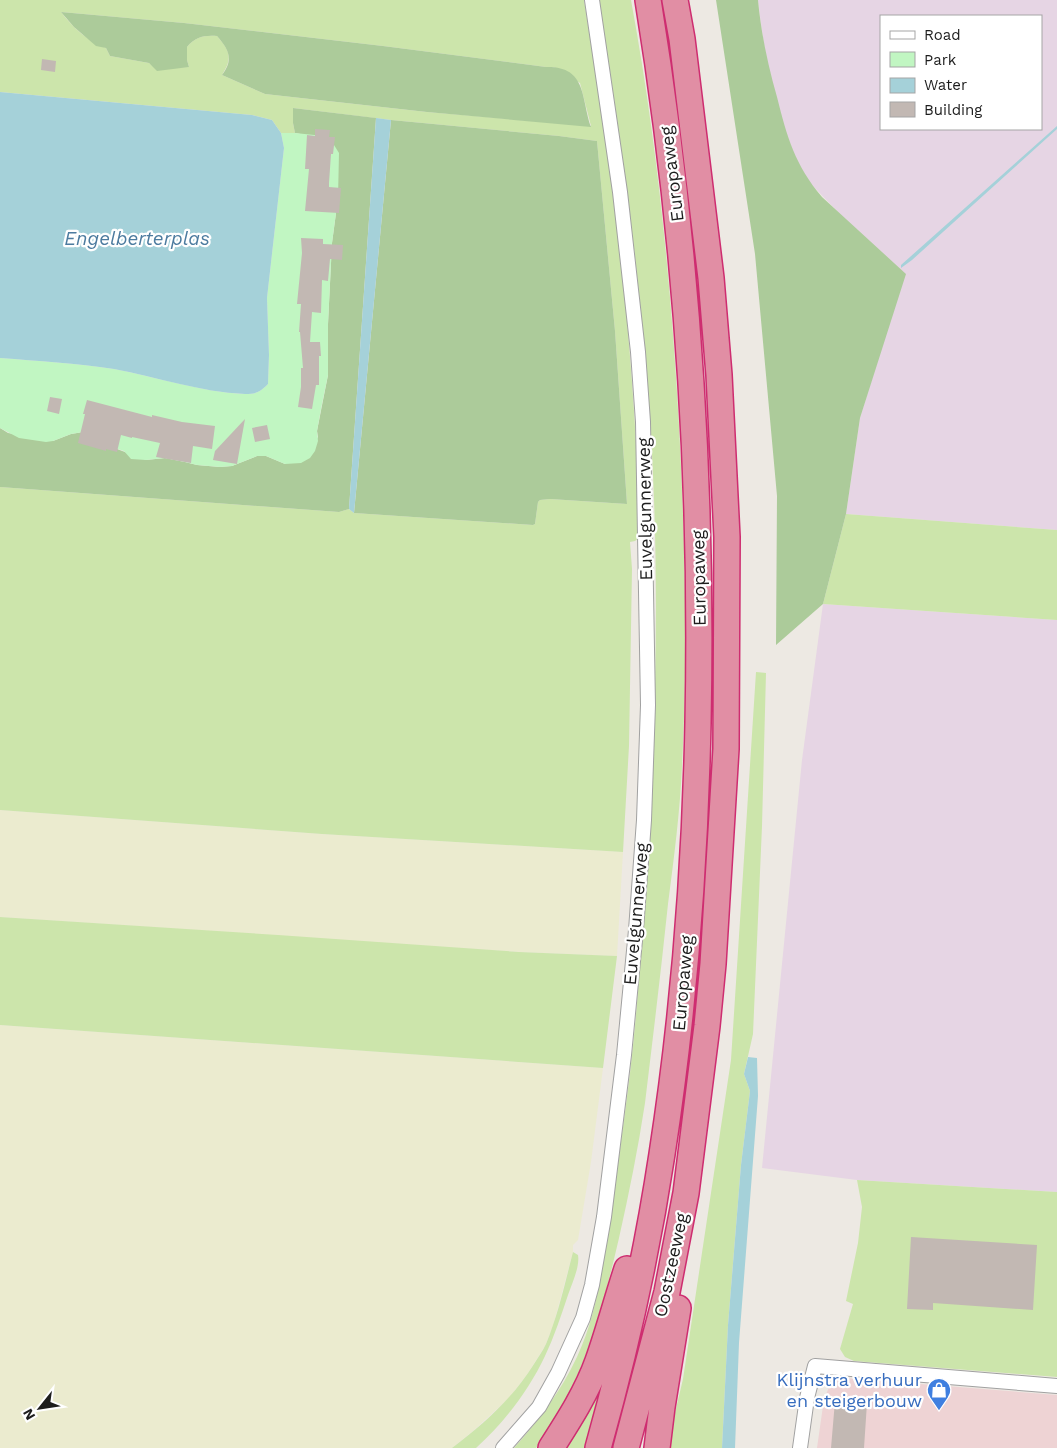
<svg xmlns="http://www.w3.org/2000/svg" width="1057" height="1448" font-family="'Work Sans',sans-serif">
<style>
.commercial{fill:#eed3d4}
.industrial{fill:#e6d5e4;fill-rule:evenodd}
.farmland{fill:#ebebcf}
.grass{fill:#cce5ab;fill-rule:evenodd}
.forest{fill:#accb9a}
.park{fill:#c1f6c2}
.water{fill:#a5d1d9}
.building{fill:#c2b8b3}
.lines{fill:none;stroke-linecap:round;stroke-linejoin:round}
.street-casing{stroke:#a1a1a1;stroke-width:16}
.highway-casing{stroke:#ce2d70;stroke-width:28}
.street{stroke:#fff;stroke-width:14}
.highway{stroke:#e18ea4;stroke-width:25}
.labels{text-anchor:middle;stroke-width:4.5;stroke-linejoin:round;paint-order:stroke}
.street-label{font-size:18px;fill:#1d1d1d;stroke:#fff}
.shop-label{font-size:18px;fill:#366cbe;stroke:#fff;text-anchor:end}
.water-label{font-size:19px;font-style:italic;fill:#4c7b9f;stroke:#fff}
</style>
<rect width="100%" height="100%" fill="#ede9e3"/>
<path class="commercial" d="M845 1378 1057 1395V1448H817L824 1399 830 1385 835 1380Z"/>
<path class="industrial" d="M758 0H1057V530L846 514 860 418 880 353 837 211 811 184 801 168 793 152 785 130 768 69 761 25ZM881 16H1041V129H881Z
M823 604 1057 620V1192L857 1180 762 1168 802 760Z"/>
<path class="farmland" d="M0 810 322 834 623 852 617 956 519 952 0 917Z
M0 1025 603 1068 591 1162 578 1240 573 1245V1252L553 1326 545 1346 528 1373 510 1397 473 1431 452 1448H0Z"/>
<path class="grass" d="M0 0H584C594 65 606 129 614 194 627 308 637 422 640 537L635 541 630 542 632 569 629 746 623 852 322 834 0 810V487L339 512 349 509 354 513 533 525 535 524 538 502 540 500 550 499 627 504 615 331 597 141 559 136 391 120 293 108V123L295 133H281L272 120 252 115 0 92ZM61 12 184 23 383 46 546 67H554L580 83 591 126 427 112 265 94 222 75C233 58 230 51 217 36 204 35 195 37 187 47V60L189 67 155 68 149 63 110 56 106 48C89 42 72 27 61 12Z
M599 0H631C657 141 671 283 679 426 685 539 688 652 682 766 680 812 674 858 668 904 661 971 653 1037 645 1103 638 1149 629 1193 619 1238 602 1311 582 1387 536 1448H514C539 1420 561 1391 577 1357 597 1314 603 1266 610 1220 617 1171 624 1122 630 1073 640 986 645 900 650 814 658 665 659 516 646 368 636 245 618 122 599 0Z
M846 514 1057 530V620L823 604Z
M756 672 766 673 762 826 753 1034 744 1074 750 1091 741 1165 728 1325 722 1448H670V1434L683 1379 731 1060Z
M0 917 278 935 519 952 617 956 603 1068 0 1025Z
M857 1180 1057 1192V1377L854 1361 845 1357 840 1349 853 1304 846 1301 858 1243 862 1207Z
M573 1252 578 1255C580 1267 572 1283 568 1295 561 1316 554 1337 545 1356 529 1390 504 1423 476 1448H452C485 1423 512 1399 534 1364 538 1357 543 1351 546 1344 558 1315 565 1283 573 1252Z
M618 1317 589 1448H557Z"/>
<path class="forest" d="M716 0H758C761 33 768 65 777 97 787 137 795 165 822 197L906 274 860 418 846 514 823 604 776 645 777 496 755 254Z
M61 12 184 23 383 46 546 67C587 66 581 98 591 127L427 112 265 94 222 75C234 59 229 50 217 36 204 35 195 37 187 47V60L189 67 157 71 149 63 110 56 106 48 96 46 74 27Z
M293 108 376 118 349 509 339 512 0 487V428L8 433 53 441 71 434 83 432 109 446 146 460 165 458 185 462 197 465 220 467 232 466 257 456H266L285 464 317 439 318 437 317 431 328 375V324L332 243 338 198 306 135 295 133 293 123Z
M391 120 559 136 597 141 615 331 627 504 550 499 540 500 538 502 535 524 533 525 354 513Z"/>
<path class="park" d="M281 133H295L324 136 326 139 334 145 339 153 338 198 332 243 328 324V375L321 409 317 431 318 441 315 451 310 458 301 463 285 464 266 456H257L232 466 220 467 197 465 185 462 165 458 146 460 131 459 124 451 109 446 83 432 71 434 53 441 46 442 19 438 0 428V358C38 361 76 363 114 369 156 377 202 392 245 394 256 394 260 392 268 384L269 355 267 298 284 148Z"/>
<path class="water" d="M0 92 252 115 272 120 281 133 284 148 267 298 269 355 268 384C260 392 256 394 245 394 200 392 157 377 114 369 76 363 38 361 0 358Z
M376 118 391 120 354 513 349 509Z
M1057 126V129L912 260 901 268V265Z
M748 1057 757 1058 758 1096 739 1343 735 1448H722L728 1325 741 1165 750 1091 744 1074Z"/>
<path class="building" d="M42 59 56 61 55 72 41 70Z
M315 129 330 130 329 137H335L333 154H331L329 183V187L341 188 339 213 305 211 309 169H305L307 135 315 136Z
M301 238 323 239V244L343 245 342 260 330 259 328 281 322 280 321 313 312 312 310 342H320L321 356H319V385H316L312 409 298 407 301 387V368H303L300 332H299L301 304H297L302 253Z
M50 397 62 399 59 414 47 411Z
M87 400 152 417V415L182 422 215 426 212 449 193 446 191 463 156 457 160 443 132 437V438L121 435 117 452 106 449V451L78 443 85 414H83Z
M245 419 237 464 213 460 215 451Z
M267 425 270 439 255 442 252 428Z
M911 1237 1037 1245 1033 1310 933 1303V1310L907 1309Z
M835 1401 867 1403 864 1448H831Z"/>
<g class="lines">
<g class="street-casing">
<path id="street" d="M503 1448 539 1407 558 1373 583 1318 592 1285 604 1217 624 1055 636 930 644 820 648 705 643 422 638 352 620 192 592 0
M800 1448 807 1398 815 1366 1057 1386"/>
</g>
<g class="highway-casing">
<path id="highway" d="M551 1448C569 1420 587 1392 598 1361 609 1330 617 1299 627 1269
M598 1448C625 1352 647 1253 662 1154 684 1012 695 868 698 723 703 481 687 240 648 0
M626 1448 667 1292 686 1193 707 1026 713 964 726 749 727 537 719 375 711 278 682 39 675 0
M657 1448 662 1407 678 1308"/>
</g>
<use href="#street" class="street"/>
<use href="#highway" class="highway"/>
</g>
<defs>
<g id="shop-pin" transform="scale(1.25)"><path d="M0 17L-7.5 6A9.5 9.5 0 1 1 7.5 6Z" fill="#3f7fe0" stroke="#fff"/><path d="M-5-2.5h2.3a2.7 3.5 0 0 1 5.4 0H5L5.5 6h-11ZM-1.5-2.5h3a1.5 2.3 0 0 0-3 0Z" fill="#fff"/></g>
</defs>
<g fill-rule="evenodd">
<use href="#shop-pin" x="939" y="1390"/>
</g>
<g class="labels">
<g class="street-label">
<text transform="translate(672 174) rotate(-97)" y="6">Europaweg</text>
<text transform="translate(645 509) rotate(-91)" y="6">Euvelgunnerweg</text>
<text transform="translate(699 578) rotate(-91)" y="6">Europaweg</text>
<text transform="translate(636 914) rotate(-85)" y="6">Euvelgunnerweg</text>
<text transform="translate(683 983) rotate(-85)" y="6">Europaweg</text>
<text transform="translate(671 1265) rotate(-78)" y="6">Oostzeeweg</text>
</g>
<g class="shop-label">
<text x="922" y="1386">Klijnstra verhuur<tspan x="922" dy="21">en steigerbouw</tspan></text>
</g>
<g class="water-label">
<text x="137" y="245">Engelberterplas</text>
</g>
</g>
<rect x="880" y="15" width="162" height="115" fill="#ffffff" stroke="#a5a5a5"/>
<rect x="890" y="31" width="25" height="8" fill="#ffffff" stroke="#a5a5a5"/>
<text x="924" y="40" font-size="15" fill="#1d1d1d">Road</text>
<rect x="890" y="52" width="25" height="15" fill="#c1f6c2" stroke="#a5a5a5"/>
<text x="924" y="65" font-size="15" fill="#1d1d1d">Park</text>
<rect x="890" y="78" width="25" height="15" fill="#a5d1d9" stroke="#a5a5a5"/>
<text x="924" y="90" font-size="15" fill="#1d1d1d">Water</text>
<rect x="890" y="102" width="25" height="15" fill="#c2b8b3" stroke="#a5a5a5"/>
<text x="924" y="115" font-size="15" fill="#1d1d1d">Building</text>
<g transform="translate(40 1408) rotate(240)" stroke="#ffffff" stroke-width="4" paint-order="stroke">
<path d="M0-4L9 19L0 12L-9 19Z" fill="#1d1d1d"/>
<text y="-8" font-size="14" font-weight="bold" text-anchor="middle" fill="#1d1d1d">N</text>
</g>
</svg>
